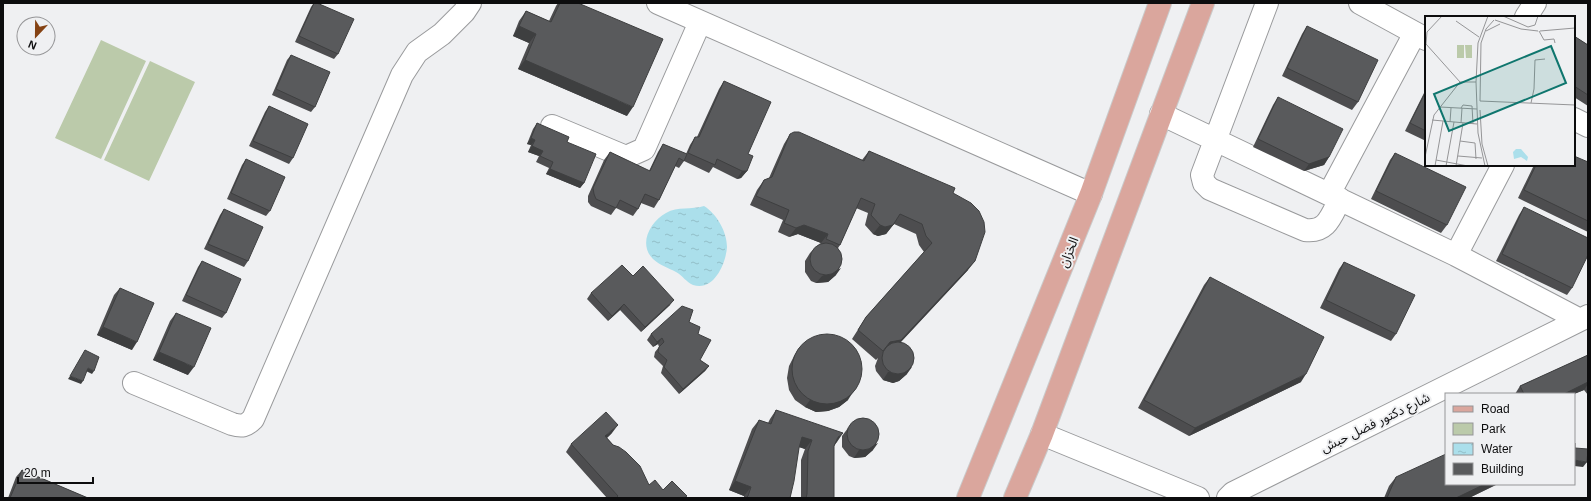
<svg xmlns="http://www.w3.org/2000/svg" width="1591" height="501" font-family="Helvetica,'Noto Sans Arabic',sans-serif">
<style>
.green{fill:#bbcaaa}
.water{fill:url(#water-ripples)}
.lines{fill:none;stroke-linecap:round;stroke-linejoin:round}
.minor-casing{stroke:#999a9c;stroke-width:24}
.major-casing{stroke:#cacaca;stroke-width:24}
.minor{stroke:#fff;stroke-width:22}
.major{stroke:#daa69d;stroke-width:22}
.wall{fill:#4d4d4f}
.shaded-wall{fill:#3e3f40}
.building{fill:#595a5c;stroke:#3e3f40}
.labels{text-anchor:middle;stroke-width:4;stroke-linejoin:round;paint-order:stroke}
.street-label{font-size:13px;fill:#0d0d0e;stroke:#eff0f2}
.inset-road{fill:none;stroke:#959597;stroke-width:1}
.view{fill:#0f766e;fill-opacity:0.15;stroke:#0f766e;stroke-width:2}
.inset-edge{fill:none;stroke:#0d0d0e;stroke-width:2}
</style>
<defs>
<pattern id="water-ripples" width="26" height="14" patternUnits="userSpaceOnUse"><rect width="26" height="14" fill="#abdfeb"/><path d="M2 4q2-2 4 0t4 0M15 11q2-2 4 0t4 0" fill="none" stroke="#92bec8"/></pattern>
</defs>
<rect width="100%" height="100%" fill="#eff0f2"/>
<path class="green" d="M101 40 146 61 101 159 55 138Z
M150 61 195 82 149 181 104 160Z"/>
<path class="water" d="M704 206C717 214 727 232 727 247 726 263 714 292 693 285 686 282 683 276 676 272 669 268 659 265 653 259 638 244 650 222 666 213 678 206 691 210 704 206Z"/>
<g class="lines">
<g class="minor-casing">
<path id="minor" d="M658 3 1091 194
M1267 3 1202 175 1204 183 1210 189 1305 230C1327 233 1331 216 1340 199
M1360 3 1426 39
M1526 17 1535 3
M1161 114 1456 255 1580 320
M1574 119 1588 126
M552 126 626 157 644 149 700 22
M1329 194 1415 33
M1456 255 1503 165
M134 383 232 424C242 427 246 426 253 419L402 75 417 52 442 34 464 12 470 3
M1042 434 1198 498
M1228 498 1233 493 1588 316"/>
</g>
<g class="major-casing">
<path id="major" d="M968 498 1091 194 1160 3
M1015 498 1042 434 1203 3"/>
</g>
<use href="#minor" class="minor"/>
<use href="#major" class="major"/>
</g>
<path class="wall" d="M314 3 338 54 334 59 295 42 311 7Z
M558 3H560L627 116 518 69 529 43 513 36 519 21 526 11 549 21 556 6Z
M1307 26 1358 102 1352 110 1282 76 1302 34Z
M1574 36 1588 45V106L1574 97Z
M291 55 315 107 311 112 272 95 287 60Z
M724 81 748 154 747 171 741 178 737 179 713 167 709 173 684 161 679 168 675 166 659 200 654 208 641 203 638 209 633 216 616 208 611 215 591 206 588 202V196L604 160 610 152 649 171 658 152 663 144 686 154 690 145 695 137H697L719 89Z
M1426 90V141L1405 131 1424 93Z
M1278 97 1329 157 1324 165 1304 171 1253 147 1273 105Z
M269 106 293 158 289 164 249 146 265 112Z
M537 123 567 142 584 183 580 188 546 174 549 168 536 162 539 156 528 152 531 145 527 144 533 129Z
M790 134 862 160 869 151 953 193 968 270 901 342 907 374 899 381 893 383 883 380 876 371 875 366 878 358 876 360 852 339 866 317 924 252 919 245 916 234 894 224 886 234 878 236 873 234 865 225 868 213 856 208 840 245 838 248 836 275 828 282 816 283 811 281 805 272V261L810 253 821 243 798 234 789 237 778 232 783 220 750 205 757 190 764 180 769 178 784 144Z
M1395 153 1447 225 1441 233 1371 199 1390 160Z
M246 159 270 211 266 216 227 199 242 165Z
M1588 162V232L1518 198 1534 165H1574Z
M1524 207 1572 288 1567 295 1496 261 1519 215Z
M224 209 248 261 244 267 204 249 220 215Z
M202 261 226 313 222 318 182 301 198 267Z
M1344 262 1396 334 1391 341 1320 308 1339 269Z
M633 276 670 305 641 332 620 310 608 321 587 299 591 293Z
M1210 277 1301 382 1189 436 1138 408 1204 285Z
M120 288 132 350 97 335 114 295Z
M176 313 188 375 153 360 170 321Z
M689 322 698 334 700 360 709 366 705 371 679 394 661 373 663 366 654 357 655 352 659 347 658 344 653 347 647 340 651 334Z
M799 348 848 400 839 407 828 411 816 412 805 407 795 400 789 390 787 378 789 366 794 356Z
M1588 355V395L1584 390 1574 394H1515L1520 386Z
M776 410 837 442 836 443 834 446V498H801V460L805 449 799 447 790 498H744V496L729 490 752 429 759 420 768 423 770 419Z
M848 428 873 450 865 457 854 458 849 456 842 447V436Z
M612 433 607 438 649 485 685 498H607L566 452 571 444Z
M22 470 88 498H8L16 477Z
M1396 477 1496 485 1469 498H1384L1389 486Z"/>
<path class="shaded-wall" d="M519 26 536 34 529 43 513 36Z
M525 60 633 107 627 116 518 69Z
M531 138 535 140 531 145 527 144Z
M532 146 543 151 539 156 528 152Z
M1329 157 1324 165 1304 171 1309 164Z
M550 169 584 183 580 188 546 174Z
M742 171H747L741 178 737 179Z
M804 225 828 234 821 243 798 234 789 237 796 228Z
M880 225H893L886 234 878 236 873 234Z
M975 261 968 270 894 349 884 351 890 342Z
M841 268 836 275 828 282 816 283 822 276Z
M674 300 670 305 641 332 645 327Z
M624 304 620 310 608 321 612 316Z
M103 327 137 342 132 350 97 335Z
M662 338 658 344 653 347 657 342Z
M159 352 194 367 188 375 153 360Z
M709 366 705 371 679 394 683 389Z
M912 367 907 374 899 381 893 383 883 380 888 372Z
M88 368 94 371 92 374 86 371Z
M1306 374 1301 382 1189 436 1195 428Z
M70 376 83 381 81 384 68 379Z
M1588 382V384L1584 390 1574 394H1564Z
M853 392 848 400 839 407 828 411 816 412 805 407 810 400Z
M618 425 612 433 600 444 605 436Z
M843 433 837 442 832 446 838 437Z
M802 437 812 440 805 449 796 446Z
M878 443 873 450 865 457 854 458 859 450Z
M1574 460 1587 462 1583 467 1574 466Z
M735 481 751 487 744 496 729 490Z
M1485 484H1497L1469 498H1456Z"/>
<path class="building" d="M314 3H317L354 19 338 54 299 36Z
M560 3H578L663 39 633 107 525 60 536 34 519 26 526 11 551 22Z
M1307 26 1378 60 1358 102 1287 68Z
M1574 36 1588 45V95L1574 86Z
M291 55 330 72 315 107 276 89Z
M724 81 771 102 748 154 753 156 747 171H742L717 159 715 165 688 153 695 137H699Z
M1426 91V131L1410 123Z
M1278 97 1343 129 1329 157 1309 164 1258 139Z
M269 106 308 124 293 158 253 141Z
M537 123 569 137 567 142 596 154 584 183 550 169 553 162 540 156 543 151 532 146 535 140 531 138Z
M794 132H799L864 161 869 151 955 188 953 193 971 203 979 211 984 222 985 232 975 261 901 340 890 342 883 351 858 330 866 317 932 243 926 236 922 224 900 214 893 225 885 227 880 225 871 215 875 204 861 198 840 245 826 239 828 234 804 225 796 228 784 223 789 210 756 196 764 180 772 177 790 134Z
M663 144 687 154 684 161 679 158 659 200 645 194 638 209 620 200 616 208 596 199 594 194 593 188 610 152 650 171Z
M1395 153 1466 187 1447 225 1376 191Z
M1574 156 1588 162V221L1524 190 1536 165H1574Z
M246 159 285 177 270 211 231 193Z
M1524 207 1588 238V255L1572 288 1502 254Z
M224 209 263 227 248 261 208 244Z
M810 259a16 16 0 1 1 32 0a16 16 0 1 1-32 0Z
M202 261 241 279 226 313 186 295Z
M1344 262 1415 295 1396 334 1326 300Z
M622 265 633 276 643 266 674 300 645 327 624 304 612 316 591 293Z
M1210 277 1324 337 1306 374 1195 428 1144 400Z
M120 288 154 303 137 342 103 327Z
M682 306 693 310 689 322 700 327 698 334 711 340 700 360 709 366 683 389 664 367 667 360 658 352 659 347 664 342 662 338 657 342 651 334Z
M176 313 211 328 194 367 159 352Z
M792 369a35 35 0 1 1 70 0a35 35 0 1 1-70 0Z
M882 358a16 16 0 1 1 32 0a16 16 0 1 1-32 0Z
M85 350 99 357 94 371 88 368 83 381 70 376Z
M1588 355V382L1564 394H1524L1520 386Z
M776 410 843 433 838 437 834 446V498H806L807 494 808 451 812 440 802 437 799 448 794 481 790 498H746L748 496 751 487 735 481 759 420 771 424Z
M606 412 618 425 605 436 613 445 619 447 626 452 640 466 649 485 655 480 663 490 672 481 687 496 684 498H616L618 496 571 444Z
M847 434a16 16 0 1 1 32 0a16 16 0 1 1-32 0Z
M1574 443H1575V448L1588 449 1587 462 1574 460Z
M1446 454V484H1485L1456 498H1387L1396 477Z
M22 470 88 498H10Z"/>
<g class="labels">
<g class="street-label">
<text transform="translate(1068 252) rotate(-68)" y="5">الخزان</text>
<text transform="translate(1375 422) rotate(-26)" y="5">شارع دكتور فضل حبش</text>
</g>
</g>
<g transform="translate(1425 16)">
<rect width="150" height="150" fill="#eff0f2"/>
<path d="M32 29H39V42H32ZM40 29H47V42H41Z" fill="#bbcaaa"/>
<path d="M91 133H96L103 141 102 145 96 141 89 143 88 136Z" fill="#abdfeb"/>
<path class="inset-road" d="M17 0 2 16 1 28 35 66M78 0 103 11 110 9 113 0M70 4 96 13 113 15M31 5 54 21M61 15 75 8M114 15 119 24 129 23 130 27M115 15 150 12M35 66H51M55 85 150 89M55 85 56 27 61 13 69 4M106 87 109 73 110 44 120 43M15 91 52 93M36 92 38 89 47 90 48 108M55 94 57 128 63 150M7 104 52 108M25 106 26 92M36 107 37 92M35 125 50 127 51 143M33 140 57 142M0 141 9 99 35 66M11 144 43 150M10 150 18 105M21 150 29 106M31 150 38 107M60 150 53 117 51 66 53 27 63 0"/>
<path class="view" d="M126 30 141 67 24 115 9 78Z"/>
<rect width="150" height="150" class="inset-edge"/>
</g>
<rect width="1591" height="501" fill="none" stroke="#0d0d0e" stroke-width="8"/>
<rect x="1445" y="393" width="130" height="92" fill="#eff0f2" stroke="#959597"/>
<rect x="1453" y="406" width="20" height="6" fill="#daa69d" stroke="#959597"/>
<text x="1481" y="413" font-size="12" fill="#0d0d0e">Road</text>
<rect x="1453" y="423" width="20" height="12" fill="#bbcaaa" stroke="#959597"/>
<text x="1481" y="433" font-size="12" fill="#0d0d0e">Park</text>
<rect x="1453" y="443" width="20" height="12" fill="url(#water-ripples)" stroke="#959597"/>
<text x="1481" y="453" font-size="12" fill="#0d0d0e">Water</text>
<rect x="1453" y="463" width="20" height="12" fill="#595a5c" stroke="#959597"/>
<text x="1481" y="473" font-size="12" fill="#0d0d0e">Building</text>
<g transform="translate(36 36) rotate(202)"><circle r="19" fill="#eff0f2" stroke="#959597"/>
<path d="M0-3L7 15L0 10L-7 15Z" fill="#854213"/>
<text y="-6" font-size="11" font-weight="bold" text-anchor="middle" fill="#0d0d0e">N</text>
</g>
<path d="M18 477v6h75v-6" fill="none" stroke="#0d0d0e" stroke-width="2"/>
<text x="24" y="477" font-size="12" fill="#0d0d0e" stroke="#eff0f2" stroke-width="3" paint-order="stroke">20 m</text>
</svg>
